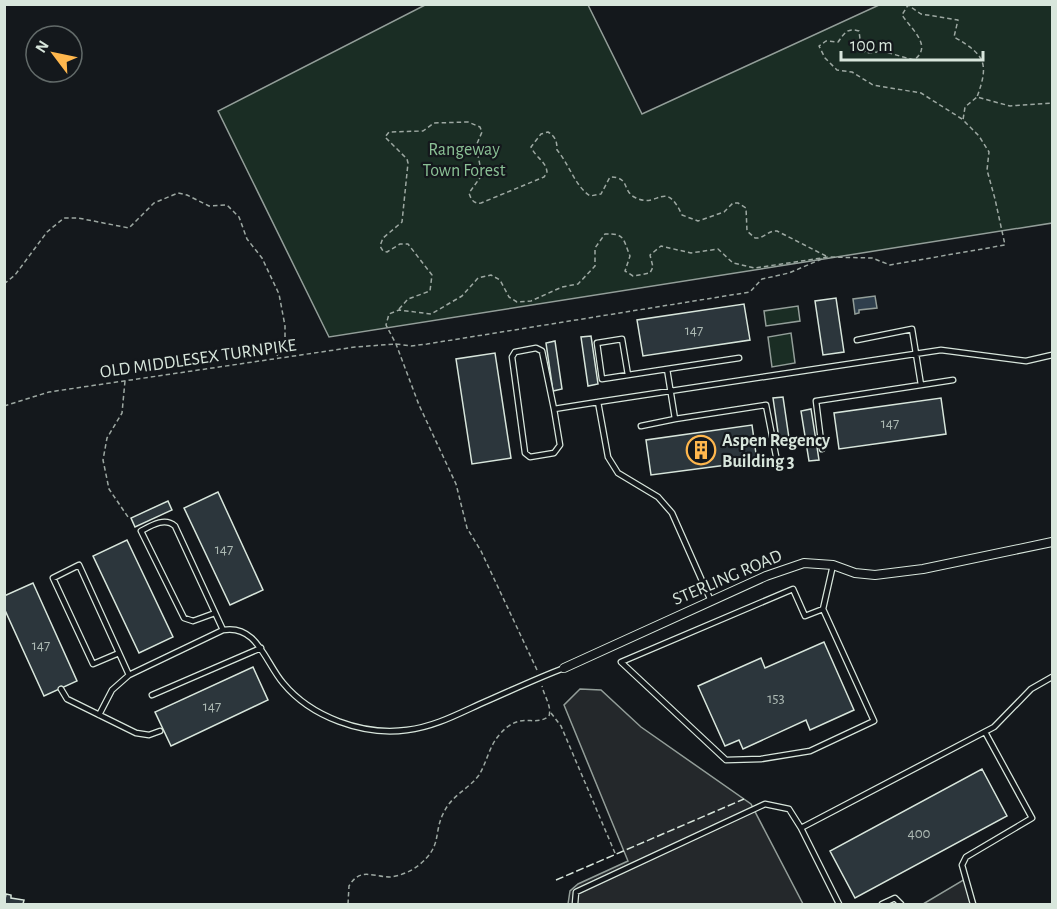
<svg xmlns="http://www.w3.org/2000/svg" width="1057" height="909" font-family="'Alegreya Sans',sans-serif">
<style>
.green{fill:#1a2d24;stroke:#939e99;stroke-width:1.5}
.parking{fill:#24282b;stroke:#939e99;stroke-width:1.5}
.water{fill:#2f3f4d;stroke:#939e99;stroke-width:1.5}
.building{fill:#2c363c;stroke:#d8e6dc;stroke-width:1.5}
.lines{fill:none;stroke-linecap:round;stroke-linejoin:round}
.lane-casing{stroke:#d8e6dc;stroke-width:7}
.street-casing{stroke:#d8e6dc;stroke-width:10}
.path{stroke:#9da8a2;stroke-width:1.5;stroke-dasharray:4.5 3;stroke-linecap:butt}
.lane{stroke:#14181c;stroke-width:4.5}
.street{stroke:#14181c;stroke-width:8}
.fence{stroke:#d8e6dc;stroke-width:1.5;stroke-dasharray:8 3;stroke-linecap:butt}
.labels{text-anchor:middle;stroke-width:4.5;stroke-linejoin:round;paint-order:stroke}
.number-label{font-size:15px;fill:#adbab4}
.park-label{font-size:18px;fill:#8ac095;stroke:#14181c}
.street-label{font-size:18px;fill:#d8e6dc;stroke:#14181c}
.poi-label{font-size:18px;font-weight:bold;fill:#d8e6dc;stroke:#14181c;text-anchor:start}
</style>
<rect width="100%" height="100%" fill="#14181c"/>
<path class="green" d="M427 4 588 5 642 114 879 5H1052V223L329 337 218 111Z
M798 306 800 321 766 326 764 311Z
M791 333 795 363 772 367 768 337Z"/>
<path class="parking" d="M580 689 601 690 641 727 751 804 803 904H568L570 891 578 884 628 861 564 705Z
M965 879 976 904H923Z"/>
<path class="water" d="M875 296 877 308 859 310V313L855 314 853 299Z"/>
<path class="building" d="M836 298 844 352 823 355 815 301Z
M744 304 750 340 643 356 637 320Z
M591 336 598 384 588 386 581 337Z
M555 341 562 389 553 391 546 343Z
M495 353 511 458 472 464 456 359Z
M783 397 790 445 780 446 773 398Z
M941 398 946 434 839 449 834 413Z
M811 409 819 460 809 461 801 411Z
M752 425 757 461 651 475 646 440Z
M218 492 263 590 230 605 184 508Z
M168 501 172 510 135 527 131 518Z
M127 540 173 637 139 653 93 556Z
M33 583 77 681 44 696 4 608V596Z
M824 642 854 710 810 730 806 720 743 749 739 740 725 746 698 686 761 658 765 668Z
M253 667 268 700 171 746 155 712Z
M982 769 1007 816 855 898 830 851Z
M6 894 11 895V898L24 900 23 904H4Z"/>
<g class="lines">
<g class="lane-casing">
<path id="lane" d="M667 369 739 358
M628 375 622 339 597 343 602 379 667 369 675 419 766 405 776 456
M921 385 953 380
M554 409 542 351 536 348 515 352 512 357 525 453 530 457 554 453 560 445 554 409 598 402
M641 426 675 419
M822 449 816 401 921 385 912 329 857 340
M711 601 672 513 658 497 618 473 608 457 598 402 941 350 1026 361 1052 355
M823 609 805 616 793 589 621 662 726 760 761 759 810 751 874 721 823 609 833 565
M215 613 193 621 184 618 141 531C152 525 165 517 175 526L223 630
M119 653 93 664 53 578 79 565 129 675
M61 689 67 699 136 733 149 735 160 731
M152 695 261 648
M99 715 112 690 129 675 223 630C257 624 265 662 283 683 311 717 363 736 407 730 433 727 456 715 480 704 508 692 535 679 564 668
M801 828 839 904
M575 904 576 892 765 804 789 809 801 828 994 727 1031 689 1052 677
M882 904 895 898 901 904
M973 904 962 865 966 857 1032 818 985 732"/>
</g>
<g class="street-casing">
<path id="street" d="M564 668 766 576 804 563 833 565 855 573 875 575 923 569 1052 542"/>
</g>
<path class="path" d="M962 119 921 93 873 85 852 72 837 70 825 58 819 46 826 41 838 42C844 34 847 27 859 31L861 47 866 53 877 52 881 49 882 51 914 60C933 46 912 30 902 15L908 5 921 14 958 20 954 37C986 55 989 64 977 97
M4 284 15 275 47 232 64 218H78L129 228 154 203 178 193 187 195 209 206 227 205 239 217 247 239 262 258 279 294 285 326V338L277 356
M399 309 408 299 430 291 432 275 408 244H400L387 252 383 251 380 246 383 238 402 222 408 163 407 159 385 137 389 132 423 131 434 123 468 122 480 127 482 132 476 146 482 175 469 193C471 199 473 204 481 203L544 177 547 173C547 162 536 158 531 147L541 134 548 132C556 137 557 142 557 150 569 164 575 186 590 196L601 194 610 177C631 177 621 191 636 198 658 209 665 178 682 215L698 221 724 212 733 203H738L746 208 747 231 755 238C764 239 768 230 777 231L828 257
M125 381 122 413 107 438 103 460 109 489 128 517
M4 406 49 392 355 347 396 344 411 346 427 344 750 292 762 279 789 273 824 258
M537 670 481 551 467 528 456 484 419 405 396 344 386 325 389 314 399 310 431 314 462 296 478 278 491 275 500 280 509 297 517 302 531 301 562 287 578 284 595 266V248L605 234C625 233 623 239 630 256L625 271 633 276 650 273 653 267 650 255 661 246 691 253 718 249 733 263 755 268 828 257 872 258 890 265 1005 245 995 199 987 170 989 152 979 136 963 120 965 107 977 97 1010 106 1052 103
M551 713 561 726 615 853
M348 904 349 886C360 867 373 877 390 877 400 876 412 871 419 865 443 846 433 832 444 812 452 795 469 789 479 775 487 762 489 746 500 734 521 710 534 728 549 716 552 706 544 696 542 686"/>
<use href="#lane" class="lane"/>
<use href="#street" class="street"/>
<path class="fence" d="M556 880 744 799"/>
</g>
<defs>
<g id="building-ring" transform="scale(1.5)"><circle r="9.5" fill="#14181c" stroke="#ffb74d" stroke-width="1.5"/><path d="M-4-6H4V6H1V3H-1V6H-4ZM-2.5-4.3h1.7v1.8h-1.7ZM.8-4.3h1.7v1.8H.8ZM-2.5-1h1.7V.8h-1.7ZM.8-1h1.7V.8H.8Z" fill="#ffb74d"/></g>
</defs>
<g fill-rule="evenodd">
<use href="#building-ring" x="701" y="450"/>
</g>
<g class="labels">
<g class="number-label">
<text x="694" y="335">147</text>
<text x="890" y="428">147</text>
<text x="224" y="554">147</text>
<text x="41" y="650">147</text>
<text x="776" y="703">153</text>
<text x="212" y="711">147</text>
<text x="919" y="838">400</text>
</g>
<g class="park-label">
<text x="464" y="155">Rangeway<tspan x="464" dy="21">Town Forest</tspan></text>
</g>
<g class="street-label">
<text transform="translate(198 358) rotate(-8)" y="6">OLD MIDDLESEX TURNPIKE</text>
<text transform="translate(727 577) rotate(-23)" y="6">STERLING ROAD</text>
</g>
<g class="poi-label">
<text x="722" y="446">Aspen Regency<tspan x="722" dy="21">Building 3</tspan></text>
</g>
</g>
<rect width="1057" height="909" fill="none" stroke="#d8e6dc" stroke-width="12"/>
<g transform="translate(54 54) rotate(302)"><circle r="28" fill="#14181c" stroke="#626a69" stroke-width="1.5"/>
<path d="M0-4.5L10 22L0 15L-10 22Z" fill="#ffb74d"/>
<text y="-9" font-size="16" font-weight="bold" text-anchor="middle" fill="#d8e6dc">N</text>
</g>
<path d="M841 51v9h142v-9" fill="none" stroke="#d8e6dc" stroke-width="3"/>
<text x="850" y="51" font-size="18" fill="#d8e6dc" stroke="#14181c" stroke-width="4.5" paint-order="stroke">100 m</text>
</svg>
